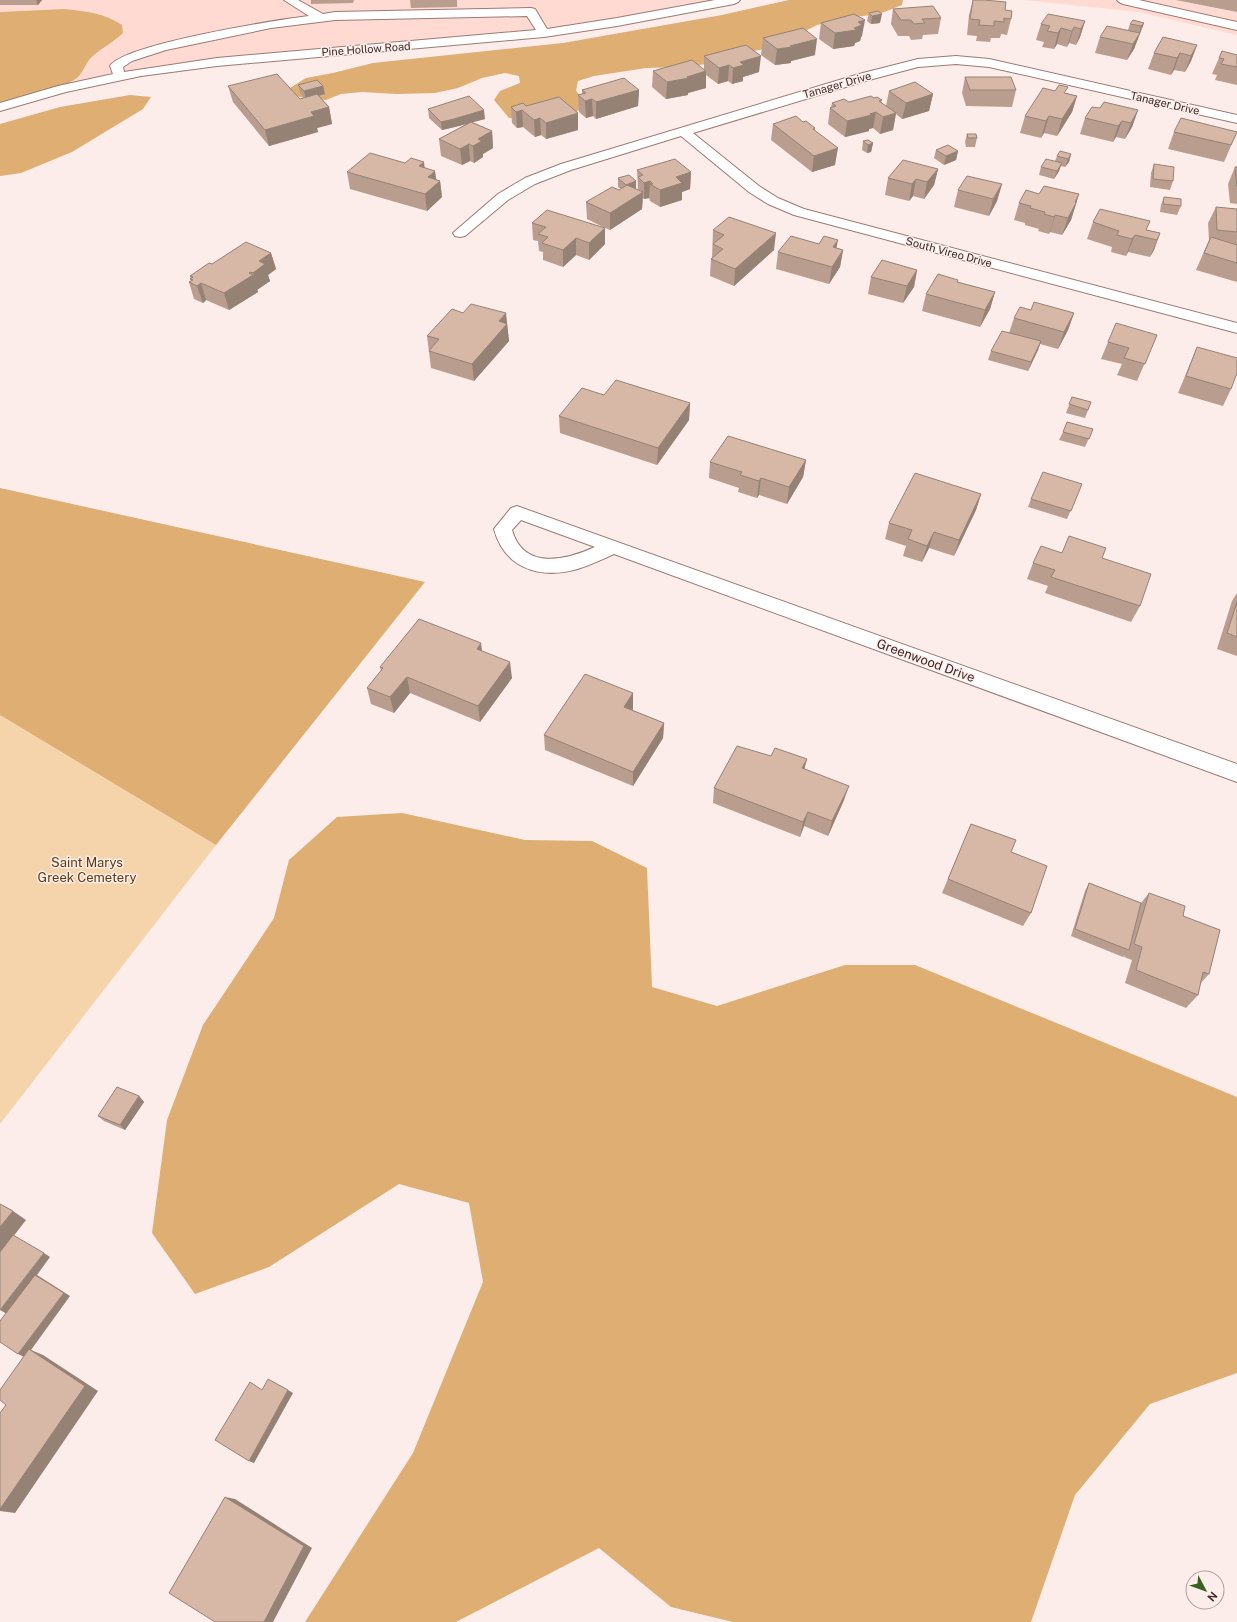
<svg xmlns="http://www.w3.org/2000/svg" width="1237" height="1622" font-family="'Public Sans',sans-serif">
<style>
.built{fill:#ffdad3}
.green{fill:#f5d4ac}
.forest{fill:#deae72}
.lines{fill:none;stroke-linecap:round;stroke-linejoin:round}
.minor-casing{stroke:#9b7a74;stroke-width:2}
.minor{fill:#fff;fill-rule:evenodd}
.wall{fill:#b99e90}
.shaded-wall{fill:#968175}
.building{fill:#d7b8a7;stroke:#968175}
.labels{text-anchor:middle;stroke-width:3;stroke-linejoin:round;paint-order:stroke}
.far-street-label{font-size:11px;fill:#3a2c2a;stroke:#fcecea}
.street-label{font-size:13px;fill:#3a2c2a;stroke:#fcecea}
.park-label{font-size:13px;fill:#5d3d0c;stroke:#fcecea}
</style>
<rect width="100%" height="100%" fill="#fcecea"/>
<path class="built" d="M0 0H734L535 34 217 62 63 89 64 9 0 12Z
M1023 0H1237V35L1139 12Z"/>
<path class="green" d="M0 715 216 845 0 1124Z"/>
<path class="forest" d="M789 0H903L902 5 879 14 846 18 817 25 774 47 743 53 716 63 681 67 646 68 594 76 578 81 576 91 583 99 581 109 568 116 527 120 509 118 494 100 500 91 520 83 519 76 505 73 482 78 458 88 435 93 397 94 362 92 341 94 326 100 308 99 292 95 290 88 306 78 333 73 373 63 563 43 722 15Z
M64 9C84 11 105 13 122 25L123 33C114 42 103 47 94 55 85 62 85 70 78 77 61 91 22 98 0 105V12Z
M130 95 151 97 143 109 72 152 21 173 0 176V124L60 107Z
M0 488 425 582 216 845 0 715Z
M402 813 525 840 592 841 647 868 652 987 717 1006 845 965H915L1237 1097V1373L1150 1404 1075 1495 1031 1622H733L671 1607 599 1548 456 1622H305L413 1453 483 1282 469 1203 399 1184 269 1267 195 1294 152 1233 167 1120 203 1025 274 918 289 860 337 817Z"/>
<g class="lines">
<g class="minor-casing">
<path id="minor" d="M284 0H298L323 14 335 12 531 8 535 9 547 29 617 18 715 0H740L738 2 734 4 617 26 544 37 217 66 141 76 66 92 0 111V103L58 86 113 74 110 66C125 44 276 20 309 16ZM527 16 536 30 217 58 124 72 123 67 132 61 166 50 271 28 335 20Z
M1117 0H1139L1237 22V30L1123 4 1119 2Z
M956 56 989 59 1237 115V123L989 67 956 64 918 67 869 80 693 133 759 186 778 198 804 209 1237 323V333L794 215 768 204 749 192 681 136 571 170 535 184 508 200 465 236 460 237 455 236 453 233 498 194 525 178 561 164 859 74 918 59Z
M517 506 1237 764V782L614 554C601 560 588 566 574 570 538 579 504 567 494 529L511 508ZM521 520 595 547C566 560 524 571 512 530Z"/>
</g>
<use href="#minor" class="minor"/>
</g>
<path class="wall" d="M0 0H42L38 5H0Z
M311 0H354L353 3 311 4Z
M410 0H457V7L411 8Z
M973 0 1005 10 1011 19 1007 35 1001 34 1000 38H991L990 42 976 41 977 36 967 35 969 15Z
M1176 0H1237V12Z
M893 9 941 18 938 34 923 35 922 39 911 40 909 36H898L891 24Z
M869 13 880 23 871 24 867 21Z
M1085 21 1080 37 1076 45 1069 43 1067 47 1057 44 1054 49 1042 47 1044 42 1036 40 1041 24Z
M821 23 862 36 861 37 860 41 855 43 854 46 833 49 819 39Z
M1144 23 1134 49 1127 60 1095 53 1100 37 1128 30 1130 24Z
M763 38 815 55 791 61V63L775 65 761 55Z
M1197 45 1191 61 1185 72 1174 70 1171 75 1148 69 1154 53Z
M1237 55V85L1215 80 1217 75 1212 74 1219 58Z
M704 56 759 72 743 77V81L732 84 728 81 718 84 706 75V88L688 93V95L666 99 652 87 653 71 704 69Z
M965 77 1016 90 1012 107 966 106 962 93Z
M298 85 323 86 325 94 319 96 329 107 332 124 317 128 318 132 269 146 233 102 228 86 300 99 304 98 300 93Z
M582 90H639L638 106 596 119 593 116 586 118 579 112 578 95 582 94Z
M889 91 933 94 929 111 902 119 896 114 893 130 880 134 873 128 869 129V131L845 137 828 124 830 108 831 107 832 103 849 102 874 98 882 100 881 103 886 106Z
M1066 93 1077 96 1072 112 1057 136 1044 133 1041 138 1020 133 1025 116Z
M526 106 578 130 546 139 541 135 535 137 523 127 517 128 512 123 511 107Z
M1100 108 1138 110 1132 127 1125 139 1116 137 1113 142 1080 134 1085 118Z
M428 109 485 119 472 122 492 131 493 148 483 154V157L474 163 470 161 462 165 441 156 439 139 467 124 442 130 429 118Z
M803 122 815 128V131L835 165 812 172 771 140 773 124Z
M1174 132H1237L1224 162 1168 149Z
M967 134 977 138 975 147H966L965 142Z
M863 141 873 143 871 152 867 153 862 150Z
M936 150 958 151 956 160 944 165 934 158Z
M1071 154 1069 162 1065 167 1060 166 1059 171 1054 179 1039 175 1041 167 1055 161 1057 156Z
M405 163 424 168 436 180 440 181 442 197 427 211 350 189 347 172Z
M1154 164 1173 181 1170 190 1150 187 1151 173Z
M1235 167H1237V204L1230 203 1228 184Z
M938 169 934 185 924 199 913 196 909 201 885 195 888 178Z
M637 170 691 172 690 189 682 192V200L660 207 650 201 649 198 644 199 643 198 642 209 610 230 605 228V244L589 260 576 255 563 267 543 260V252L539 251 538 241 533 240 532 223 605 228 587 219 586 202 621 189 618 187V178L636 181V189L638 190Z
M1002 184 997 201 989 216 954 207 958 190Z
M1039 194H1079L1071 220 1062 235 1050 232 1049 234 1038 231 1039 229 1025 225V223L1014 220 1019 203Z
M1164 197 1181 206 1177 215 1160 212 1161 205Z
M1216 207 1237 209V282L1196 270 1209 240 1208 223Z
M1093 222 1147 230 1160 233 1154 250 1150 257 1128 252 1126 256 1111 252 1112 247 1087 239Z
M713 230 774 250 734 286 710 276 711 259 712 258Z
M837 248 843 250 840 267 829 284 776 269 778 252Z
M271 253 276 269 268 275 270 281 257 290 258 292 229 310 206 300 203 303 194 299 189 282 191 281 190 276 212 264Z
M917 270 914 287 903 303 868 294 871 277Z
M957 282 995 292 990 309 980 327 922 311 926 294Z
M1031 310 1074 313 1068 330 1058 349 1040 344 1038 350 1028 371 988 360 991 351 1009 333 1014 318Z
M463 313 507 324 509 341 474 381 431 368 427 336Z
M1157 335 1137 381 1117 375 1122 364 1101 359 1108 342Z
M1197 347 1231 389 1223 406 1178 393 1190 364Z
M604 395 690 403 689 420 657 465 560 433 559 416Z
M1072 397 1091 402 1085 418 1066 413Z
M1093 429 1085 447 1059 440 1063 432Z
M806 460 803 477 787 504 759 495 757 498 738 492 739 488 709 478 710 462Z
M1082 484 1067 519 1028 507 1031 499Z
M981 494 976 510 954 556 929 548 922 562 903 556 906 546 885 539 889 523Z
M1062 553 1102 558 1140 606 1131 622 1045 593 1048 586 1027 579 1033 563Z
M1237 593V656L1217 649 1232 601Z
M482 651 512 678 480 722 410 693 394 713 371 704 367 688 381 671 380 667Z
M633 693V709L632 710 664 723 663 738 633 786 545 750 544 735Z
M771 756 807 759 804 769 844 800 828 836 804 826 800 837 713 803 714 788Z
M971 824 1011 852 1031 913 1023 926 942 893Z
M1089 883 1141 903 1149 893 1183 916 1209 974 1200 984 1198 995 1186 1008 1125 983 1132 960 1124 957 1125 955 1123 957 1071 936 1085 891Z
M139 1096 144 1102 125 1130 104 1121 98 1116Z"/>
<path class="shaded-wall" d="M36 0H42L38 5Z
M882 14 880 23 871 24 872 16Z
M865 20 862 36 861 37 860 41 855 43 854 46 833 49 835 33 854 28 858 22Z
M1085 21 1080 37 1076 45 1081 29Z
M1144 23 1134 49 1127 60 1133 44 1139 34 1141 26Z
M1074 27 1069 43 1067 47 1072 31Z
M1061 28 1057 44 1054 49 1058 33Z
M817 39 815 55 791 61V63L775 65 777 49Z
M1197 45 1191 61 1185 72 1191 56Z
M1180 53 1174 70 1171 75 1177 58Z
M761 56 759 72 743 77V81L732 84 733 68 740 62Z
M729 65 728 81 718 84 719 68Z
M706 71V88L688 93V95L666 99 667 82Z
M323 86 325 94 306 99 304 91Z
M639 90 638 106 596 119V102Z
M933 94 929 111 902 119 906 103Z
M1077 96 1072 112 1057 136 1062 119Z
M592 99 593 116 586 118 585 101Z
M329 107 332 124 317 128 318 132 269 146 265 130 311 112Z
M484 110 485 119 455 127 442 130 441 122Z
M522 110 523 127 517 128 516 112Z
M1138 110 1132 127 1125 139 1131 123Z
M876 112 873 128 869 129V131L845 137 847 121Z
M578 113V130L546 139V123Z
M896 113 893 130 880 134 883 117Z
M1049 116 1044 133 1041 138 1046 121Z
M540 118 541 135 535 137 534 120Z
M1122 121 1116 137 1113 142 1118 126Z
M492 131 493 148 483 154V157L474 163 473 146 478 139Z
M873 143 871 152 867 153 868 145Z
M469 144 470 161 462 165 460 149Z
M838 148 835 165 812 172 814 156Z
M958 151 956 160 944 165 946 156Z
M1071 154 1069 162 1065 167 1068 159Z
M424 162 426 178 419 166Z
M1062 163 1059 171 1054 179 1057 171Z
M938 169 934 185 924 199 927 182Z
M435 171 437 184 440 181 442 197 427 211 425 194 428 177Z
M691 172 690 189 682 192V200L660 207V190L676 177Z
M916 179 913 196 909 201 912 184Z
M636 181V190L626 193V185Z
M650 181 649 198 644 199V183Z
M1002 184 997 201 989 216 993 199Z
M643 192 642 209 610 230V213Z
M1079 194 1071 220 1062 235 1068 218Z
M1055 215 1050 232 1049 234 1054 217Z
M605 228V244L589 260V243Z
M776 233 774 250 734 286 735 269Z
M1160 233 1154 250 1150 257 1157 240Z
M1135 235 1128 252 1126 256 1132 239Z
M576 238V255L563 267V250Z
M838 240 835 256 833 247Z
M843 250 840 267 829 284 832 267Z
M271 253 276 269 268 275 270 281 257 290 253 273 259 261Z
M917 270 914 287 903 303 907 286Z
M250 272 252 276 253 275 258 292 229 310 224 293Z
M201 283 206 300 203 303 197 286Z
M995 292 990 309 980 327 985 310Z
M506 313 509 341 474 381 472 364 499 321Z
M1074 313 1068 330 1058 349 1064 332Z
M1041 341 1038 350 1028 371 1031 362Z
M690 403 689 420 657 465 658 448Z
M806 460 803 477 787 504 789 487Z
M761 478 759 495 757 498 759 481Z
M981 494 976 510 954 556 959 540Z
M934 532 929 548 922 562 927 546Z
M481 643 483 659 477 649Z
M510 662 512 678 480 722 478 706Z
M407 677 410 693 394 713 390 697Z
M633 693V709L624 722V707Z
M664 723 663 738 633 786V772Z
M807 759 803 774 802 768Z
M849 786 844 800 828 836 832 821Z
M808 812 804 826 800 837 803 822Z
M139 1096 144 1102 125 1130 120 1125Z
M13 1211 26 1220 5 1247 0 1262V1227Z
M44 1253 50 1257 37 1275 70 1296 31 1350 43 1355 98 1391 15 1513 0 1511V1509L26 1358 18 1354 7 1314 0 1310Z
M288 1390 293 1393 254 1463 249 1461Z
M225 1497 235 1499 312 1548 273 1622H264Z"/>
<path class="building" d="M973 0H984L1006 2 1005 10 1012 11 1011 19 1004 18V22L994 21V26L979 25 980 20 970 19Z
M933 6 941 18 922 19 925 23 914 24 911 20H901L893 9Z
M878 11 882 14 872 16 869 13Z
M854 14 865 20 858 22 862 25 854 28 857 30 835 33 821 23Z
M1048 14 1085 21 1081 29 1074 27 1072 31 1061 28 1058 33 1047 31 1050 26 1041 24Z
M1133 20 1144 23 1141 26 1130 24Z
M1107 26 1140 33 1133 44 1100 37Z
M803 28 817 39 790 46 793 47 777 49 763 38Z
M1163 37 1197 45 1191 56 1180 53 1177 58 1154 53Z
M746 45 761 56 740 62 744 65 733 68 729 65 719 68 704 56Z
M1222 51 1237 55V67L1221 64 1224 59 1219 58Z
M692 60 706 71 687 77 689 78 667 82 653 71Z
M277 74 300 99 317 94 329 107 311 112 314 116 265 130 228 86Z
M965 77H1011L1016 90H970Z
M624 78 639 90 596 102 592 99 585 101 578 95 586 93 582 90Z
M317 80 323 86 304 91 298 85Z
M915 82 933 94 906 103 889 91Z
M1059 85 1068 87 1064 93 1077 96 1062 119 1049 116 1046 121 1025 116 1043 88 1055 91Z
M469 96 484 110 454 119 441 122 428 109Z
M871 96 874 98 877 97 882 100 879 101 896 113 883 117 876 112 870 114 872 115 847 121 830 108 836 106 832 103 844 99 849 102Z
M559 97 578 113 546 123 540 118 534 120 522 110 516 112 511 107 523 103 526 106Z
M1104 102 1138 110 1131 123 1122 121 1118 126 1085 118 1092 107 1100 108Z
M796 116 803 122 806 121 815 128 813 129 838 148 814 156 773 124Z
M1181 118 1237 132 1231 145 1174 132Z
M471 122 492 131 478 139 482 141 473 146 469 144 460 149 439 139Z
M967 134H976L977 138H968Z
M868 140 873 143 868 145 863 141Z
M948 145 958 151 946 156 936 150Z
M1060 151 1071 154 1068 159 1057 156Z
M370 153 405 163 411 158 424 162 419 166 435 171 428 177 440 181 425 194 347 172Z
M675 159 691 172 676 177 682 183 660 190 650 184H653L650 181 644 183 638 177 643 175 637 170Z
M1046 159 1062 163 1057 171 1041 167Z
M903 160 938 169 927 182 916 179 912 184 888 178Z
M1154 164 1174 167 1173 181 1153 179Z
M1235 167H1237V187Z
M629 175 636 181 626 185 618 178Z
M967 176 1002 184 993 199 958 190Z
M627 185 643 192 610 213 586 202 612 187 619 190Z
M1044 186 1079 194 1075 202 1076 203 1068 218 1055 215 1054 217 1044 214 1045 212 1030 208 1031 206 1019 203 1026 190 1039 194Z
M1164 197 1181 199V206L1163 204Z
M1216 207 1237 209V232L1217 230Z
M1100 209 1150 221 1146 230 1160 233 1157 240 1135 235 1132 239 1117 235 1119 231 1093 222Z
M547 210 605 228 589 243 576 238 563 250 542 243 548 237 538 234 546 227 532 223Z
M729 217 776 233 735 269 711 259 723 249 713 244 724 235 713 230Z
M791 236 819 244 824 236 838 240 833 247 843 250 832 267 778 252Z
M1211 237 1237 245V263L1204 253Z
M246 242 271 253 259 261 265 264 253 273 250 272 249 273 253 275 224 293 201 283 197 286 189 282 193 280 190 279 193 277 190 276 209 263 212 264Z
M882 260 917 270 907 286 871 277Z
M938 274 958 280 957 282 995 292 985 310 926 294Z
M1034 302 1074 313 1064 332 1014 318 1020 307 1031 310Z
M471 304 506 313 499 321 507 324 472 364 429 351 439 339 427 336 452 309 463 313Z
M1116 323 1157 335 1145 364 1124 358 1129 348 1108 342Z
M1002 331 1041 341 1031 362 991 351Z
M1197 347 1237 358V373L1231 389 1186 376Z
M616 380 690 403 658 448 559 416 582 388 604 395Z
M1072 397 1091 402 1088 410 1069 404Z
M1067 422 1093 429 1089 439 1063 432Z
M728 436 806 460 789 487 761 478 759 481 740 475 742 472 710 462Z
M1043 472 1082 484 1071 511 1031 499Z
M915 473 981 494 959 540 934 532 927 546 908 539 912 530 889 523Z
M1069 536 1106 548 1102 558 1151 574 1140 606 1051 577 1055 570 1033 563 1041 546 1062 553Z
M1237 602V637L1227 633Z
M419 619 481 643 477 649 510 662 478 706 407 677 390 697 367 688 383 668 380 667Z
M585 674 633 693 624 707 664 723 633 772 544 735Z
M737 746 771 756 775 748 807 759 802 768 849 786 832 821 808 812 803 822 714 788Z
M971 824 1016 840 1011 852 1047 866 1031 913 948 879Z
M1089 883 1141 903 1129 950 1075 929Z
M1149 893 1185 906 1183 916 1220 930 1209 974 1203 972 1198 995 1136 970 1142 947 1134 944Z
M117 1087 139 1096 120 1125 98 1116Z
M0 1204 13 1211 0 1227Z
M13 1235 44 1253 0 1310V1252Z
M35 1275 64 1293 18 1354 0 1342V1321Z
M29 1349 85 1386 0 1509V1413L6 1405 0 1400V1390Z
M268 1379 288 1390 249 1461 215 1440 250 1382 262 1390Z
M225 1497 304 1546 264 1622H215L169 1593Z"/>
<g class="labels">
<g class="far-street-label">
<text transform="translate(366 49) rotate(-4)" y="4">Pine Hollow Road</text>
<text transform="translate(837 85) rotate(-16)" y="4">Tanager Drive</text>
<text transform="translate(1165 103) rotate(13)" y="4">Tanager Drive</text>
<text transform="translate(949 252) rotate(15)" y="4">South Vireo Drive</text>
</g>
<g class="street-label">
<text transform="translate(926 660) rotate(20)" y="5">Greenwood Drive</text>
</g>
<g class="park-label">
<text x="87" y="867">Saint Marys<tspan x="87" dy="15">Greek Cemetery</tspan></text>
</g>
</g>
<g transform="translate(1205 1590) rotate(131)"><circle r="19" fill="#fcecea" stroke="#ae9f9d"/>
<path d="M0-3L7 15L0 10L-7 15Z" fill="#376321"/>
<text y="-6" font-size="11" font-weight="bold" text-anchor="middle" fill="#3a2c2a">N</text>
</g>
</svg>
